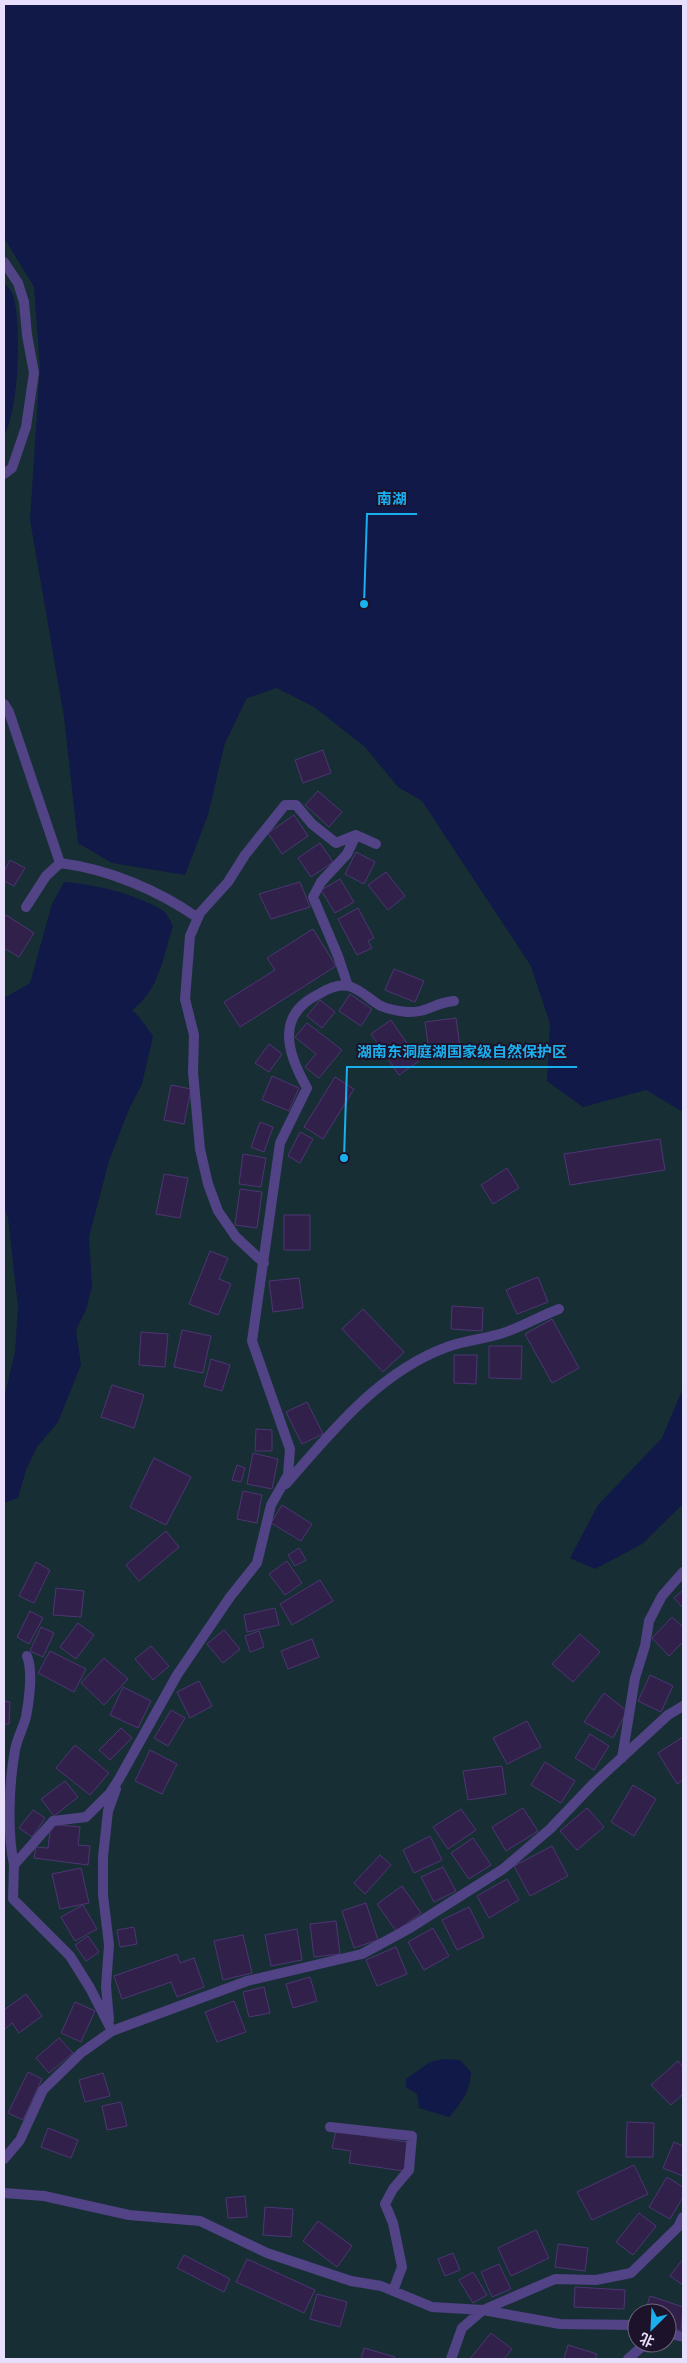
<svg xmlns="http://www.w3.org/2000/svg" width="687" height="2363" font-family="'Golos Text','Noto Sans SC',sans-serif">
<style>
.green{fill:#172f34;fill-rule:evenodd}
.water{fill:#101947}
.building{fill:#31214a;stroke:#4d3574}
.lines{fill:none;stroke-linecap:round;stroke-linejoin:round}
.street{stroke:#524286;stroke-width:10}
.leader{fill:none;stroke:#1ab0ee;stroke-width:2}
.callout-dot{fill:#1ab0ee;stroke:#1c132a;stroke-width:2}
.callout-label{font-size:15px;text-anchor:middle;font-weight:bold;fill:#1ab0ee;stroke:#1c132a;stroke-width:4;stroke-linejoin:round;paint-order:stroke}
</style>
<rect width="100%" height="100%" fill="#1c132a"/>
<path class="green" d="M4 4H683V2359H4ZM637 2313H667V2343H637Z"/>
<path class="water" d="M4 4H683V1112L646 1090 583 1107 547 1081 550 1024 531 966 422 801 398 787 365 747 314 707 277 688 247 698 225 743 208 815 185 875 112 863 78 843 64 717 30 520 40 367 34 287 4 238Z
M4 282C7 286 11 290 13 295 22 323 19 410 4 436Z
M64 882C94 884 136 894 162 910 167 913 170 921 173 926 163 957 159 991 132 1010L140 1018 153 1036 142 1084 129 1109 109 1161 89 1237 92 1287 86 1310 76 1330 81 1365 58 1422 37 1447 26 1470 18 1498 4 1503V1398L15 1352 18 1307 8 1218 4 1205V998L30 983 52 904Z
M683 1388V1504L642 1544 595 1569 570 1558 598 1505 662 1438Z
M443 2059 460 2060 471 2072C470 2091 462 2103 449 2117L419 2108 417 2094 406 2087V2079L430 2062Z"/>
<path class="building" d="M323 750 331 773 303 783 295 760Z
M318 791 342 812 329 827 305 805Z
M294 815 308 836 282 854 268 833Z
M320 843 333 862 311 877 298 858Z
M356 852 375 862 364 884 345 874Z
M10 860 25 868 14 886 4 881V872Z
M386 872 405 896 388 910 368 885Z
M340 879 354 902 335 913 321 890Z
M300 882 310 907 271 919 259 894Z
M358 908 374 938 368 941 372 948 357 955 338 919Z
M6 915 34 933 19 957 4 948V918Z
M313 929 336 966 240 1027 224 1002 275 970 267 958Z
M394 969 424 981 415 1002 385 990Z
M350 994 372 1009 361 1026 339 1011Z
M320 1000 335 1012 322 1028 307 1016Z
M456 1018 460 1047 429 1051 425 1022Z
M391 1020 419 1061 399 1075 371 1034Z
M307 1023 342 1050 319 1078 305 1067 316 1054 295 1037Z
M269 1044 282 1054 269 1072 255 1063Z
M272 1076 299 1088 289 1111 262 1100Z
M335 1077 354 1089 323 1139 304 1127Z
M171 1085 191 1089 184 1124 164 1120Z
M260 1122 273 1127 264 1152 251 1147Z
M300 1132 313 1139 300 1163 288 1156Z
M660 1139 665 1170 570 1185 564 1154Z
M243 1154 266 1158 261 1187 239 1184Z
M507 1168 519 1188 493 1204 481 1185Z
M164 1174 188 1178 180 1218 156 1214Z
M240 1189 262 1192 257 1228 235 1225Z
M284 1215H310V1250H284Z
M210 1251 228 1258 219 1279 231 1284 218 1315 189 1304Z
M538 1277 548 1302 517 1314 506 1290Z
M299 1278 303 1308 273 1312 269 1281Z
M452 1306 483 1308 482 1331 451 1329Z
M363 1309 404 1352 383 1372 342 1329Z
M552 1319 579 1368 552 1383 525 1334Z
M182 1330 211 1336 203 1373 174 1367Z
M141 1332 168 1334 165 1367 139 1365Z
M489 1346H522L521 1379 489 1378Z
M454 1355H477L476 1384 454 1383Z
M211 1359 230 1365 222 1391 204 1386Z
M112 1385 144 1395 134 1428 101 1417Z
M307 1402 323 1434 302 1444 286 1412Z
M256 1429 272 1430V1451H255Z
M253 1453 278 1459 272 1489 247 1484Z
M154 1458 191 1477 166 1525 130 1507Z
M237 1465 245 1468 241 1482 232 1480Z
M243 1491 262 1495 257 1523 237 1519Z
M282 1505 312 1524 301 1541 271 1523Z
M166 1531 179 1547 139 1581 126 1565Z
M299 1548 306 1560 295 1566 288 1555Z
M287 1561 302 1583 285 1595 269 1574Z
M36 1562 50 1570 34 1603 19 1596Z
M320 1580 333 1601 292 1625 280 1604Z
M56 1588 84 1591 81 1617 53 1615Z
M683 1590V1608L674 1598Z
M275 1608 279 1625 247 1632 244 1615Z
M30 1611 43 1618 29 1644 17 1637Z
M672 1617 683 1627V1642L669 1656 652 1638Z
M78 1623 94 1635 76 1659 60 1647Z
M41 1627 54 1633 43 1657 30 1651Z
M224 1630 240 1649 223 1663 207 1644Z
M259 1631 264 1647 250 1652 245 1636Z
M580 1634 600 1652 573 1682 552 1664Z
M312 1639 319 1657 288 1669 281 1651Z
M151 1646 169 1666 153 1680 135 1659Z
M50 1651 86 1669 74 1692 38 1673Z
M104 1658 128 1679 104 1705 81 1683Z
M650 1675 673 1686 661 1712 638 1701Z
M199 1681 212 1706 190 1718 177 1692Z
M123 1687 151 1701 138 1728 110 1715Z
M604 1693 627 1711 613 1738 584 1722Z
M4 1701 10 1702 9 1724H4Z
M171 1710 185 1718 168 1746 154 1738Z
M527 1721 541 1747 507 1764 493 1738Z
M121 1728 132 1738 110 1760 99 1750Z
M590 1734 609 1746 594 1770 575 1758Z
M683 1737V1780L677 1784 658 1753Z
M75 1745 109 1773 90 1795 56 1768Z
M150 1750 177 1764 162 1794 135 1781Z
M545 1762 575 1781 561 1803 531 1785Z
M502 1766 506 1794 468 1800 463 1771Z
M65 1781 78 1797 54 1816 41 1799Z
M633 1785 656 1799 634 1836 611 1822Z
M523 1808 538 1831 506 1851 492 1827Z
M587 1808 604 1827 577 1850 560 1831Z
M461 1809 476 1830 448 1849 433 1827Z
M33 1810 45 1818 32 1837 19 1828Z
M51 1824 80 1827 78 1845 90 1846 88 1865 34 1858 36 1847 48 1848Z
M430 1836 442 1860 414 1873 403 1850Z
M473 1838 491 1865 469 1879 451 1853Z
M552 1846 568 1876 530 1896 514 1866Z
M380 1855 391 1865 365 1894 354 1883Z
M443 1867 456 1891 434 1902 421 1877Z
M81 1868 89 1903 60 1909 52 1874Z
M507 1879 519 1900 489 1918 477 1896Z
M402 1886 421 1913 396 1931 377 1904Z
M366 1903 378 1940 354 1948 342 1911Z
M83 1905 97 1929 75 1941 61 1917Z
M469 1907 484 1937 457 1950 442 1920Z
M336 1921 340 1954 314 1957 310 1924Z
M134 1927 137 1944 120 1947 117 1930Z
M433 1928 449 1956 424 1970 408 1942Z
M297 1929 302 1960 271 1966 265 1935Z
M243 1935 252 1973 223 1980 214 1941Z
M88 1936 99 1952 86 1961 75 1945Z
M396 1947 407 1974 377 1986 366 1960Z
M177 1954 180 1963 194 1958 204 1987 177 1997 171 1982 122 1999 114 1976Z
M310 1977 317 2001 293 2008 286 1984Z
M264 1987 270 2013 249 2017 243 1992Z
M26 1994 42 2016 19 2033 12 2023 4 2030V2010Z
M234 2001 246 2032 217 2042 205 2012Z
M75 2002 95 2011 81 2042 61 2033Z
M59 2038 73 2053 49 2073 36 2058Z
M678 2061 683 2067V2094L671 2105 651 2085Z
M28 2072 42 2079 23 2120 8 2113Z
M103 2073 110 2096 85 2102 79 2080Z
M121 2102 127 2126 107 2130 102 2106Z
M627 2122 654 2123 653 2157H626Z
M48 2128 78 2140 71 2158 41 2147Z
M336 2131 407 2142 404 2171 349 2163 351 2151 332 2148Z
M674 2142 683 2146V2176L663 2168Z
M634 2165 648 2194 592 2220 577 2192Z
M667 2177 683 2187V2197L670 2219 649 2207Z
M245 2196 247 2217 228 2218 226 2198Z
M265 2207 293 2209 291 2237 263 2235Z
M639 2213 656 2226 633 2255 616 2242Z
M318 2221 352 2246 337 2267 303 2241Z
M536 2230 549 2258 511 2276 498 2248Z
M558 2244 588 2248 585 2271 555 2267Z
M453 2253 460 2270 445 2276 438 2259Z
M184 2255 230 2279 224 2292 177 2268Z
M247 2259 315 2290 304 2313 236 2282Z
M683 2259V2285L670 2276Z
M499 2264 511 2289 492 2297 481 2272Z
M473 2272 487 2295 473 2303 459 2280Z
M575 2287 625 2290 624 2309 574 2307Z
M317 2294 347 2302 340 2327 310 2319Z
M650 2296 683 2307 681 2331 667 2326V2313H645Z
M491 2333 512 2349 504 2359H470Z
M568 2345 597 2354 595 2359H564Z
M364 2348 395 2357 394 2359H361Z"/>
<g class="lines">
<path class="street" d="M4 262 18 283 24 302 27 335 34 373 26 427 12 468 4 474
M4 704 9 712 60 863
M26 907 46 876 60 863C108 869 158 890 198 918
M348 986 338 956 313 897 321 882 347 854 356 835
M264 1263 236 1237 218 1211 208 1184 200 1149 193 1072 194 1035 185 999 190 936 200 913 228 882 245 855 285 805H296L312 824 336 843 356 835 376 844
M286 1484C332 1431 379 1372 447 1347 466 1340 485 1339 503 1333 522 1327 540 1316 559 1309
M622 1758 635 1678 645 1646 649 1621 662 1596 683 1572
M14 1865C7 1832 9 1783 15 1750 17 1739 23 1728 26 1717 29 1701 33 1671 27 1656
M109 2020 106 1986 109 1945 103 1895V1857L108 1811 116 1789
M112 2031 90 1988 70 1956 13 1899 14 1865 53 1821 86 1817 110 1793 119 1779 177 1675 230 1597 257 1563 271 1505 288 1475 290 1449 252 1341 280 1143 307 1088C287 1053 275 1015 319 994 327 989 338 984 348 986 361 989 370 1000 381 1006 388 1009 399 1011 407 1012 428 1013 433 1003 454 1001
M330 2127 412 2136 409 2170 393 2189 385 2204 393 2223 402 2267 393 2291
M4 2159 20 2140 43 2090 81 2053 112 2031 247 1981 362 1954 410 1928 503 1869 550 1829 593 1784 668 1715 683 1706
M4 2193 44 2196 129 2215 200 2221 267 2253 351 2281 381 2286 432 2307 483 2310 560 2324 637 2325
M667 2333 683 2337
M451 2359 462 2328 483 2310 555 2279 596 2280 631 2273 678 2227 683 2217
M628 2359 646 2343"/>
</g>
<path class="leader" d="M364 604L367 514H417M344 1158L347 1067H577"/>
<g class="callout-dot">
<circle cx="364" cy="604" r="5"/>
<circle cx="344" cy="1158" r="5"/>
</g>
<g class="callout-label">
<text x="392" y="504">南湖</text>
<text x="462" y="1057">湖南东洞庭湖国家级自然保护区</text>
</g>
<rect width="687" height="2363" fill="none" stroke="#e8dffd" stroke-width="10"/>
<g transform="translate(652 2328) rotate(204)"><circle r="24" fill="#1c132a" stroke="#6e657e"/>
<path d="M0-4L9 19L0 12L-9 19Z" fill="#1ab0ee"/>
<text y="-8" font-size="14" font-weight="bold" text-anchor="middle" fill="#e8dffd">北</text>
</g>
</svg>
